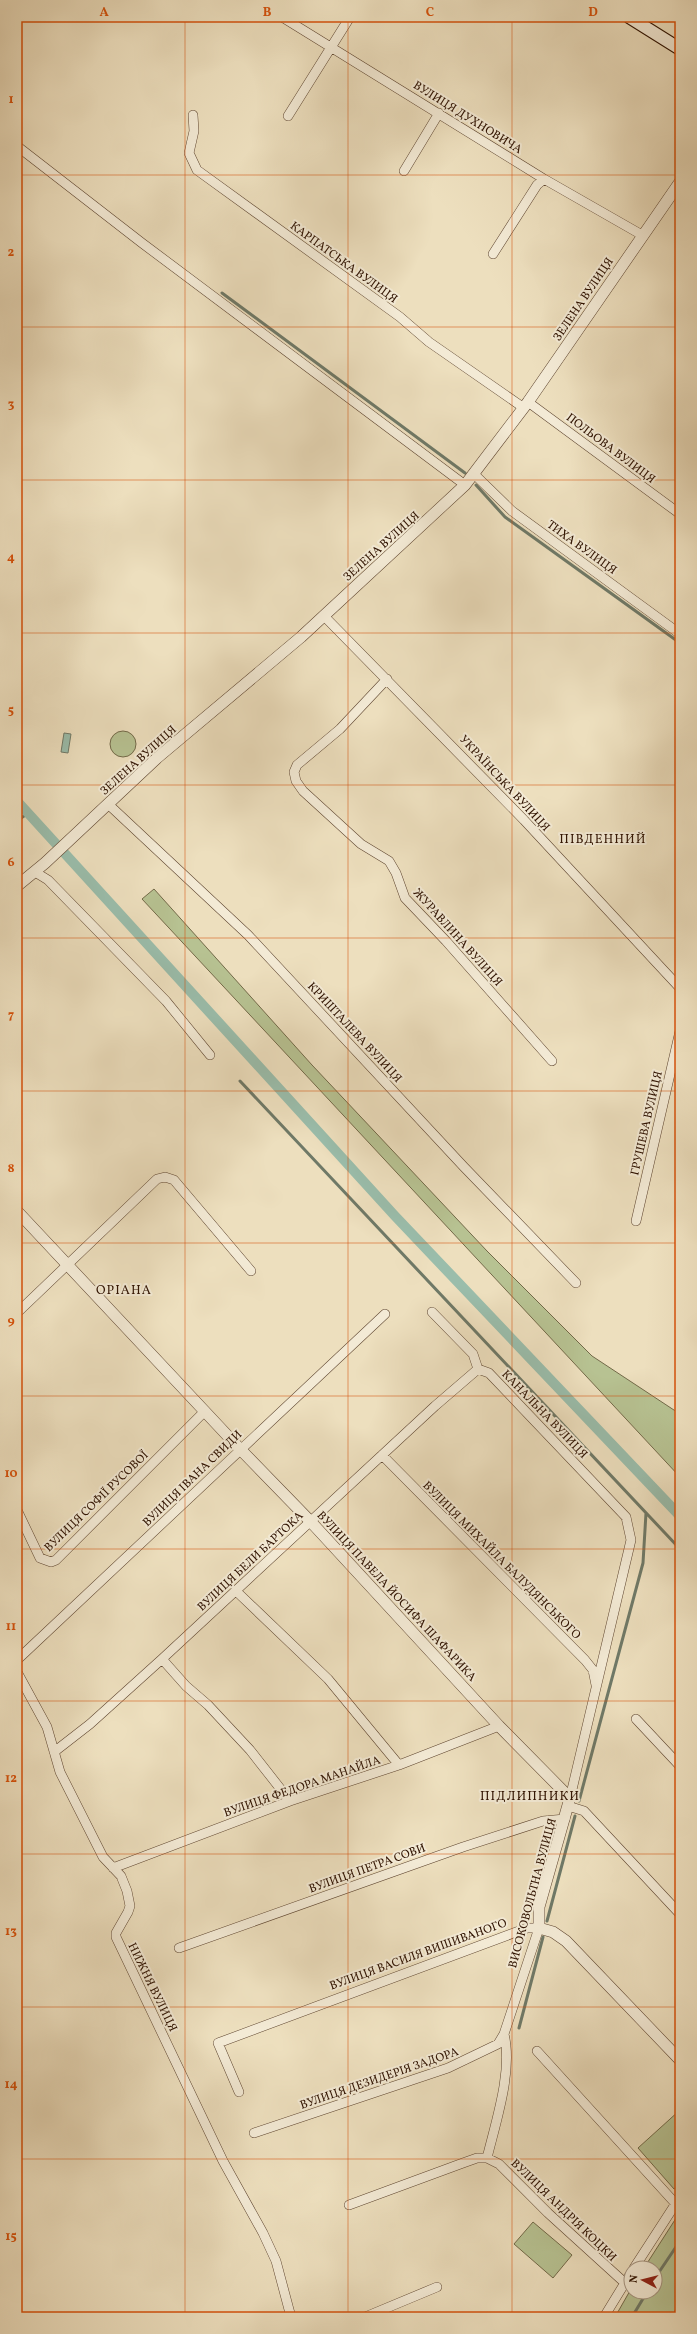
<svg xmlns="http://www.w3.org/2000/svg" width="697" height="2334" font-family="Vollkorn,serif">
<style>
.green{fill:#b7c292;stroke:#736a49}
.water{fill:#9abdab;stroke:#6f7967}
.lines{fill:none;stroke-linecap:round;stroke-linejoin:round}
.stream{stroke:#6f7967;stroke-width:3}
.canal{stroke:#9abdab;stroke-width:10}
.minor-casing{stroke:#5e4530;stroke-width:10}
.tertiary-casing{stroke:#5e4530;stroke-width:12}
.secondary-casing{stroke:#2f1200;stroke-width:14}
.minor{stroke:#f3ead5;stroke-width:9}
.tertiary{stroke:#f3ead5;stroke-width:11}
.secondary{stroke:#f3ead5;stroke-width:12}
.grid{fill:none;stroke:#d6520b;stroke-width:1;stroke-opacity:0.55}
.labels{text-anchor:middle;stroke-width:4;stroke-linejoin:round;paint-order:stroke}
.street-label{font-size:12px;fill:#2f1200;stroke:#f3ead5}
.neighbourhood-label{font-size:13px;letter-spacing:1px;fill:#2f1200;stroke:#f3ead5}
.neatline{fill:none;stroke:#d6520b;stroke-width:1.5}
.grid-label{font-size:13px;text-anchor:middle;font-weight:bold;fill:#d6520b}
</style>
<rect width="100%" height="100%" fill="#eddfbe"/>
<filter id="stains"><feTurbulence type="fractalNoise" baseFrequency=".005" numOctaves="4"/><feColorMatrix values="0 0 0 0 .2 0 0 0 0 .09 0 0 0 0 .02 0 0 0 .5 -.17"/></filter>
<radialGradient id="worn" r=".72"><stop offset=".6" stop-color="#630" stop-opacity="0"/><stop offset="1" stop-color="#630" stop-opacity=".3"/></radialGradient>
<path class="green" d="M110 744a13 13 0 1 1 26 0a13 13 0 1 1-26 0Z
M154 889 312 1065 487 1251 592 1356 680 1414V1477L142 899Z
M680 2110V2187L674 2189 638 2148Z
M680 2212V2303L671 2317H615L631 2289V2292H655V2268H644Z
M533 2222 572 2255 553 2278 514 2244Z"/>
<path class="water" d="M64 733 71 734 68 753 61 752Z"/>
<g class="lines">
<path class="stream" d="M222 293 465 473
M476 485 505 517 680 643
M17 821 28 813
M240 1081 680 1549
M579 1801 643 1563 646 1513
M547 1921 575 1816
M519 2028 543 1937
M655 2278 680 2241
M632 2317 647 2292"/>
<path class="canal" d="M17 801 395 1216 680 1516"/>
<g class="minor-casing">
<path id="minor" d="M282 17 544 179 642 235
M193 115 194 131 189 153 197 170 400 317 429 342 524 408
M288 116 350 17
M17 146 142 243 465 485
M404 171 439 113
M493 254 537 185 544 179
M528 402 680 514
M474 474 512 511 680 634
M324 616 524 820 680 988
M387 679 340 729 297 765 294 772 296 781 303 791 361 844 389 861 396 873 405 898 446 941 552 1061
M108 804 248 935 464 1167 576 1283
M35 872 48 880 166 1001 210 1055
M636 1221 680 1031
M432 1312 473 1354 478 1369 489 1373 626 1517 631 1540 570 1798
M17 1313 157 1179 165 1177 174 1180 251 1271
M382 1455 585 1660 593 1670 596 1685
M17 1510 40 1558 51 1562 56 1560 205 1411
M236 1591 328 1679 399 1765
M162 1659 186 1686 208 1705 250 1750 290 1801
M17 1660 385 1314
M17 1672 47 1727 60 1772 103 1857 121 1876 127 1891 130 1906 128 1912 116 1933V1937L223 2161 263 2233 276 2261 291 2317
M636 1719 680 1766
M54 1752 90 1724 162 1659 435 1406 478 1369
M568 1806 584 1811 680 1914
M113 1868 290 1801 399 1765 499 1726
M179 1948 463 1847 543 1821 565 1819
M537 2051 675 2203
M239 2092 218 2043 527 1928H539L504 2034C513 2071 496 2121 487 2158
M254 2133 448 2068 498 2044 504 2034
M349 2205 463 2163 477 2158H487L499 2164 548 2213 625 2283
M634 2268 680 2197
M365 2317 437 2287
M604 2317 631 2273"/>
</g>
<g class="tertiary-casing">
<path id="tertiary" d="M17 886 45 863 157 758 301 637 465 485 528 402 680 182
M17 1211 240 1449 311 1522 499 1726 570 1798 539 1907V1928L553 1932 566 1941 680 2060"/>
</g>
<g class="secondary-casing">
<path id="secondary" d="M629 17 680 49"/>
</g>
<use href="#minor" class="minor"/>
<use href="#tertiary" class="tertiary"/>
<use href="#secondary" class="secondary"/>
</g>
<path class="grid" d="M185 17V2317M348 17V2317M512 17V2317M17 175H680M17 327H680M17 480H680M17 633H680M17 785H680M17 938H680M17 1091H680M17 1243H680M17 1396H680M17 1549H680M17 1701H680M17 1854H680M17 2007H680M17 2159H680"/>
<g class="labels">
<g class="street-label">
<text transform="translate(468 117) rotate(32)" y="4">ВУЛИЦЯ ДУХНОВИЧА</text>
<text transform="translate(344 262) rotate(36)" y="4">КАРПАТСЬКА ВУЛИЦЯ</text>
<text transform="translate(583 299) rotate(-56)" y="4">ЗЕЛЕНА ВУЛИЦЯ</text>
<text transform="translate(611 448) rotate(37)" y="4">ПОЛЬОВА ВУЛИЦЯ</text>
<text transform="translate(381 546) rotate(-42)" y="4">ЗЕЛЕНА ВУЛИЦЯ</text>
<text transform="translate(582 547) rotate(36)" y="4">ТИХА ВУЛИЦЯ</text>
<text transform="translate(138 760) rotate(-42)" y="4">ЗЕЛЕНА ВУЛИЦЯ</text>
<text transform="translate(505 783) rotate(47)" y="4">УКРАЇНСЬКА ВУЛИЦЯ</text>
<text transform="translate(458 937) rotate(48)" y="4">ЖУРАВЛИНА ВУЛИЦЯ</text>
<text transform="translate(355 1032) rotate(47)" y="4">КРИШТАЛЕВА ВУЛИЦЯ</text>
<text transform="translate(646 1123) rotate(-77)" y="4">ГРУШЕВА ВУЛИЦЯ</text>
<text transform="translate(545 1414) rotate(46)" y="4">КАНАЛЬНА ВУЛИЦЯ</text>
<text transform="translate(192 1478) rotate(-44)" y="4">ВУЛИЦЯ ІВАНА СВИДИ</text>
<text transform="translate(96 1501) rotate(-44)" y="4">ВУЛИЦЯ СОФІЇ РУСОВОЇ</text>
<text transform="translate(502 1560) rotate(45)" y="4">ВУЛИЦЯ МИХАЙЛА БАЛУДЯНСЬКОГО</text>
<text transform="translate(250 1561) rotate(-43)" y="4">ВУЛИЦЯ БЕЛИ БАРТОКА</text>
<text transform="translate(397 1596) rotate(47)" y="4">ВУЛИЦЯ ПАВЕЛА ЙОСИФА ШАФАРИКА</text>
<text transform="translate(302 1786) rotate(-19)" y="4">ВУЛИЦЯ ФЕДОРА МАНАЙЛА</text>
<text transform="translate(367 1868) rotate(-20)" y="4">ВУЛИЦЯ ПЕТРА СОВИ</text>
<text transform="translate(532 1893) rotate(-75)" y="4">ВИСОКОВОЛЬТНА ВУЛИЦЯ</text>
<text transform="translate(418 1954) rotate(-20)" y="4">ВУЛИЦЯ ВАСИЛЯ ВИШИВАНОГО</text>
<text transform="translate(153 1987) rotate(64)" y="4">НИЖНЯ ВУЛИЦЯ</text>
<text transform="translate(379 2078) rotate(-19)" y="4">ВУЛИЦЯ ДЕЗИДЕРІЯ ЗАДОРА</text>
<text transform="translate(564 2210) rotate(44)" y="4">ВУЛИЦЯ АНДРІЯ КОЦКИ</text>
</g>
<g class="neighbourhood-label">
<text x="603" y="843">ПІВДЕННИЙ</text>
<text x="124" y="1294">ОРІАНА</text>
<text x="530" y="1800">ПІДЛИПНИКИ</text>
</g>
</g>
<rect width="697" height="2334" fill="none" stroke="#eddfbe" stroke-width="44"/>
<g transform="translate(643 2280) rotate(277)"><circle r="19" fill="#f3ead5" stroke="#a59480"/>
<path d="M0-3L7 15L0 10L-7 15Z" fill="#8f2418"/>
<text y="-6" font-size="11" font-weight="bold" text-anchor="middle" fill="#2f1200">N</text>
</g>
<rect x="22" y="22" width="653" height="2290" class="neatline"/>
<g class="grid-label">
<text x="104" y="16">A</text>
<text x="267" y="16">B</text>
<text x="430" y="16">C</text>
<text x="593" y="16">D</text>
<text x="11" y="103">1</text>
<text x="11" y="256">2</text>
<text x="11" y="408">3</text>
<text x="11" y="561">4</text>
<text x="11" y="714">5</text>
<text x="11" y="866">6</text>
<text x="11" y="1019">7</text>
<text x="11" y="1172">8</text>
<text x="11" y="1324">9</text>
<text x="11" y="1477">10</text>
<text x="11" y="1630">11</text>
<text x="11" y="1782">12</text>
<text x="11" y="1935">13</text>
<text x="11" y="2088">14</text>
<text x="11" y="2240">15</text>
</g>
<rect width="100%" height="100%" filter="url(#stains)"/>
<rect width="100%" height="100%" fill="url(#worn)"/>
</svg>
